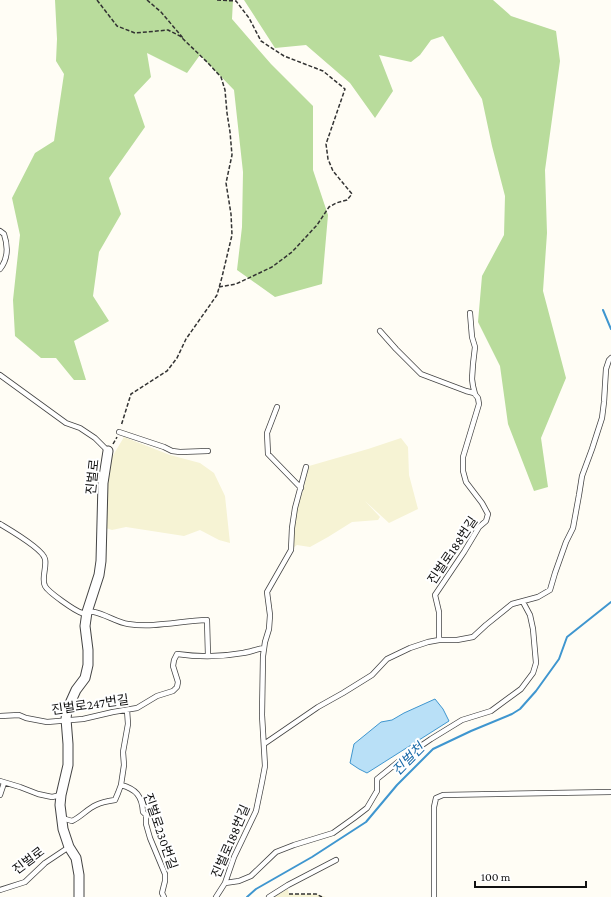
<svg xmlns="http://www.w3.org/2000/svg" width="611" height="897" font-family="'Crimson Pro','Noto Sans KR',serif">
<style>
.farmland{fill:#f6f3d4}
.forest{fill:#b9dc9c}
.water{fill:#b9e0f7;stroke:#3f96cf}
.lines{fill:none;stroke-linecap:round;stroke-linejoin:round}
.stream{stroke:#3f96cf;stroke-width:2}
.lane-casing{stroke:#444;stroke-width:6}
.street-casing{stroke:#444;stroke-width:11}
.path{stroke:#333;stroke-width:1.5;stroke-dasharray:4 2;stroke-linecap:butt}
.lane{stroke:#fff;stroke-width:4.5}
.street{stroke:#fff;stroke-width:9}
.labels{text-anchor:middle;stroke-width:4;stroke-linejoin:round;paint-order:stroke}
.street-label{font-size:13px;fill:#111;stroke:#fff}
.water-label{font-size:14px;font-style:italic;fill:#1768a6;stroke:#fff}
</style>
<rect width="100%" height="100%" fill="#fffdf5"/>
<path class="farmland" d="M124 437 170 455 200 463 214 473 225 496 230 543 219 540 200 530 184 536 126 527 112 530 106 528 107 486 112 457Z
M401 438 408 447 409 475 418 509 389 523 365 501 380 517 378 520 352 522 328 537 310 547 297 545 293 548 296 508 303 491 309 466 368 449Z
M288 889 289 894H316L326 897H274Z"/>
<path class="forest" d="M55 0H233L232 19 271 64 313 106V170L328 215 322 284 275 297 237 270 242 227 243 172 234 90 200 55 187 73 147 53 151 77 134 95 145 127 109 178 121 214 99 252 93 296 109 321 74 341 86 380H74L56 358H41L15 336 13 300 20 235 12 198 35 153 54 141 64 74 56 61 57 39Z
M244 0H493L511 16 556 31 560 61 545 170 547 233 543 291 566 378 541 438 548 487 534 491 508 424 500 366 478 322 482 276 504 235 505 196 492 146 482 99 443 36 431 40 420 55 411 62 379 55 393 91 375 118 350 83 306 45 275 48Z"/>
<path class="water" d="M435 699 443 709 449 721 367 773 359 769 350 763 354 744 381 722 392 720 404 713Z"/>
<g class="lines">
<path class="stream" d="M603 310 611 329
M247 897 256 889 312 857 366 822 397 785 433 749 471 731 512 714 520 709 536 691 559 659 567 637 611 602"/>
<g class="lane-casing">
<path id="lane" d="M0 231 4 234C8 246 8 259 0 269
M470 313 472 337 475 347 473 364 472 379 473 386 475 394
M380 331 396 349 421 374 466 391 474 393 478 398 479 404 463 457V471L466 482 482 503 488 514 486 521 479 527 464 552 435 595 439 612V640
M0 375 66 423 80 428 95 438 108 451
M277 407 267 433 268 454 301 488
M119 432 164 447 172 451 180 452 208 451
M0 524C10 530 43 549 45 559 47 568 41 578 45 586 48 592 75 611 82 613 86 614 90 611 94 612 105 614 118 623 128 624 155 628 180 621 207 620L208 656
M127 710 128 724 123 752 124 765 121 785C136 789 142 796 143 812L146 815V824L150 838 165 874V881L162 893 164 897
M0 716 19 715 26 718 47 722 83 719 113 712 137 708 157 696 173 691 177 687 178 682 173 666 174 660 177 654C198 657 221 657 243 653 250 652 257 649 264 648
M264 744 318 707 343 693 372 675 387 659 410 648 428 642 439 640H457L473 637 486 625 512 604 538 597 550 590 555 573 566 542 573 528 579 495 582 476 592 449 602 418 604 402 606 369 609 360 611 358
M0 781 20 787 38 794 52 797 61 795
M0 795 4 783
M62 818 72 821C81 817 87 809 96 805 102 802 108 801 115 800L118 793 121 785
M225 883 239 881 251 876 276 852 294 845 333 833 354 818 367 808 377 791V779L403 758 431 739 462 720 491 711 521 689 533 673 536 663 533 629 530 615 523 602
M0 890 25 882 45 863 69 847
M216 897 225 883 234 857 256 811 262 782 265 766 262 715 263 656 265 642 269 629 270 615 267 592 291 550 292 528 295 508 306 467
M269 897 288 885 336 860
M434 897V807L436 798 443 795 611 792"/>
</g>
<g class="street-casing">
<path id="street" d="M79 897V875L76 858 69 847 63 829 60 805 61 795 68 765V744L66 719 67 710 76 690 85 678 88 665V650L85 626 87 612 99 575 101 561 103 483 108 451"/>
</g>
<path class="path" d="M97 0 117 26 135 33 168 30 180 36 207 62 221 77 225 90 227 113 230 132 232 155 226 183 231 214 232 235 222 277 217 295 186 339 177 358 167 371 131 394 121 426
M147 0 161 12 183 38
M217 0 236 1 249 18 261 41 284 56 323 71 345 89 326 144 328 159 333 171 352 194 347 200 336 203 329 207 317 225 292 252 272 267 236 284 219 287
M113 444 117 437
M289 894H316L322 897"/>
<use href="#lane" class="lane"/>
<use href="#street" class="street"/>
</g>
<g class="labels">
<g class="street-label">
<text transform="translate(92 477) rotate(-84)" y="5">진벌로</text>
<text transform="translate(452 550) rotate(-56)" y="5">진벌로188번길</text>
<text transform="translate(90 704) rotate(-8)" y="5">진벌로247번길</text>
<text transform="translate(161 831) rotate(71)" y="5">진벌로230번길</text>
<text transform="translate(230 841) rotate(-67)" y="5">진벌로188번길</text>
<text transform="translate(28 860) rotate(-37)" y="5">진벌로</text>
</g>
<g class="water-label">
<text transform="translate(408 759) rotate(-45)" y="5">진벌천</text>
</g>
</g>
<path d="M475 881v6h111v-6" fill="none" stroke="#111111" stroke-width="2"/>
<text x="481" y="881" font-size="12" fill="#111111" stroke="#ffffff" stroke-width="3" paint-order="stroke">100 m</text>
</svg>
